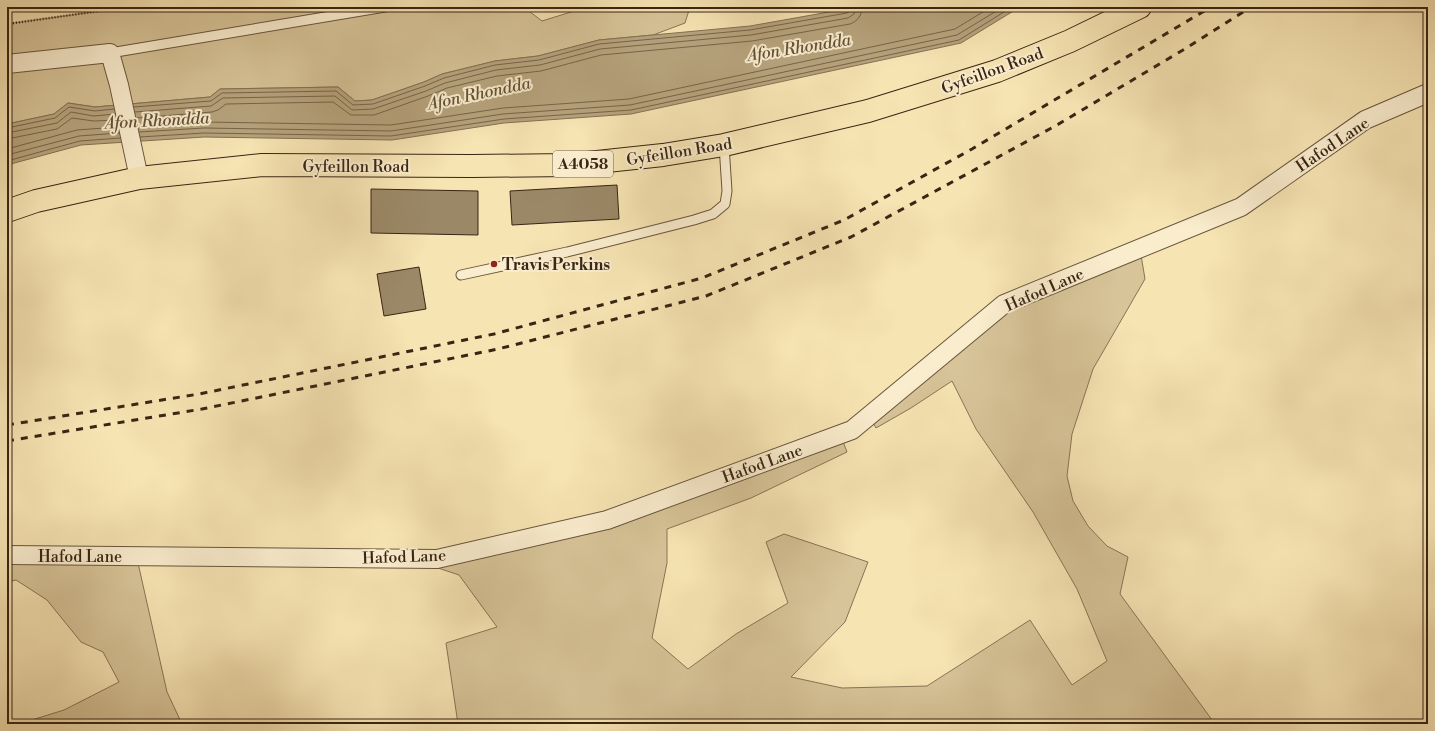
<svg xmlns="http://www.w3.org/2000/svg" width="1435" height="731" font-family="'Libre Bodoni',serif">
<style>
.green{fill:#d7c498;stroke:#887456}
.water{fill:#b6a37d;stroke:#847153}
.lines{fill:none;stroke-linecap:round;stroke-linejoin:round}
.shore{stroke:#776448;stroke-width:1}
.building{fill:#9b8867;stroke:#382514}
.lane-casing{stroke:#68553c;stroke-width:11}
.street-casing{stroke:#68553c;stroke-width:20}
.primary-casing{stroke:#382514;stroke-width:24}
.path{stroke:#382514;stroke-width:2.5;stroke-dasharray:1 2;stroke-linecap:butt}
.lane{stroke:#faedce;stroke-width:9}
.street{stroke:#faedce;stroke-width:18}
.primary{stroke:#f7e4b3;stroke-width:22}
.rail{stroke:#382514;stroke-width:3;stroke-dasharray:7 7;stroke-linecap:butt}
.poi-dot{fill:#8f2418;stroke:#faedce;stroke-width:1.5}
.labels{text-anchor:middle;stroke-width:4;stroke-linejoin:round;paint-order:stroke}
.shield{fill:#faedce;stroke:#72614c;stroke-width:1}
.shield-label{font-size:15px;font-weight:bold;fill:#382514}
.street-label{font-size:16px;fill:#382514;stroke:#faedce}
.poi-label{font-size:16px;font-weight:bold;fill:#382514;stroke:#faedce;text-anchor:start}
.water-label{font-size:17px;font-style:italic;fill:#645139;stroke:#faedce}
</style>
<rect width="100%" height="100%" fill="#f7e4b3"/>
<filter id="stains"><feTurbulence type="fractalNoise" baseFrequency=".005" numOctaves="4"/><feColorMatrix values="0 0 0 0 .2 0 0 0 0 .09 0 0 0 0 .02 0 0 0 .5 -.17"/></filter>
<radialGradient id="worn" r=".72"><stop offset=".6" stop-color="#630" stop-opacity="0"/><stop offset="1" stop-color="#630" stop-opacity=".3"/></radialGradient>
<path class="green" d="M128 7H525V8L542 21 587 7H690L685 23 653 35 599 40 538 56 495 61 442 74 424 82 372 100 355 101 338 87 220 89 210 97 95 107 68 103 54 114 7 124V24Z
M1141 255 1145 279 1093 369 1072 434 1067 476 1073 501 1088 526 1107 546 1128 557 1120 594 1215 724H458L446 643 497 627 459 575 438 568 453 562 547 539 612 528 842 439 847 452 751 498 667 529V563L652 638 688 669 736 634 788 603 766 542 784 534 868 562 845 622 791 677 842 688 927 686 1030 620 1072 685 1107 661 1077 589 1033 512 976 429 952 381 911 408 876 428 871 419 986 326 1026 301Z
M7 562 138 563 167 692 182 724H19L64 710 119 682 103 652 81 642 47 600 16 580 7 582Z"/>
<path class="water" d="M857 7H1020L961 43 631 114 504 123 392 140 204 137 81 145 7 165V124L54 114 68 103 95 107 210 97 220 89 338 87 355 101 372 100 424 82 442 74 495 61 538 56 599 40 750 26Z"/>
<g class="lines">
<path class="shore" d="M134 107 211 101 222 93 336 91 353 105 373 104 425 86 444 78 495 65 539 60 599 44 750 30 847 13 850 11 851 7
M135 112 211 106 223 98 335 96 352 110 373 109 426 91 445 83 496 70 540 65 600 49 751 35 848 18 854 14 856 7
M136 118 212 112 218 110 226 104 333 102 351 115H374L428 96 447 88 497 76 541 71 601 55 752 41 850 24C858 21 862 15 862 7
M138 126 203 122 391 125 503 108 629 99 955 29 991 7
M7 128 55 118 69 107 95 111 114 109
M139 132 204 128 391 131 503 114 630 105 957 35 1003 7
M7 133 57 123 71 112 94 116 115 114
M140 137 204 133 391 136 504 119 631 110 959 40 1012 7
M7 139 57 129 72 118 94 121 116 120
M7 149 77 130 118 127
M7 155 79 136 119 133
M7 161 80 141 120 138"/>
</g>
<path class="building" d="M617 185 619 219 512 225 510 191Z
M371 189 478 191V235L371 233Z
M419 267 426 309 384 316 377 274Z"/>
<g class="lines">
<g class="lane-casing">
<path id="lane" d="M110 53 385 7
M461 275 567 252 694 220 713 214 725 204 727 191 724 145"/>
</g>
<g class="street-casing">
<path id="street" d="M7 64 110 53 119 85 139 178
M7 555 437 559 607 520 852 430 1004 304 1241 207 1365 120 1428 93"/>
</g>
<g class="primary-casing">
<path id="primary" d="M7 211 36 201 139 178 262 165 472 166 569 165 663 155 724 145 868 111 997 71 1070 41 1140 7"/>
</g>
<path class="path" d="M7 24 128 7"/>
<use href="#lane" class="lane"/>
<use href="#street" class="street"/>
<use href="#primary" class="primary"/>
<path class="rail" d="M7 425 199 394 494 334 702 278 844 220 972 149 1211 7
M7 441 202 409 498 349 706 296 851 237 1057 125 1188 47 1251 7"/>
</g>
<circle class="poi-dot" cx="494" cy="264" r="4"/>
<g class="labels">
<rect class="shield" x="553" y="151" width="60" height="26" rx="3"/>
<g class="shield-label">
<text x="583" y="169">A4058</text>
</g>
<g class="street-label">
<text transform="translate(992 70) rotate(-20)" y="6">Gyfeillon Road</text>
<text transform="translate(1332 144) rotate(-34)" y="6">Hafod Lane</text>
<text transform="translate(679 151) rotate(-9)" y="6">Gyfeillon Road</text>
<text x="356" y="172">Gyfeillon Road</text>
<text transform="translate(1044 289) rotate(-24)" y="6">Hafod Lane</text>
<text transform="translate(762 463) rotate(-20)" y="6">Hafod Lane</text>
<text x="80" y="562">Hafod Lane</text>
<text transform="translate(404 556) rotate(-2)" y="6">Hafod Lane</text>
</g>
<g class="poi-label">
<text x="502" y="270">Travis Perkins</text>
</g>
<g class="water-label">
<text transform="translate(799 47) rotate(-9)" y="6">Afon Rhondda</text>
<text transform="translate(479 93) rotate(-12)" y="6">Afon Rhondda</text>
<text transform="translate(157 120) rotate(-3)" y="6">Afon Rhondda</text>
</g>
</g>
<rect width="1435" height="731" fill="none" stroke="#f7e4b3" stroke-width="24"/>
<rect x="8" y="8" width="1419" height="715" fill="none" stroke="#382514" stroke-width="2"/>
<rect x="12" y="12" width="1411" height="707" fill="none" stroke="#382514"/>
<rect width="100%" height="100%" filter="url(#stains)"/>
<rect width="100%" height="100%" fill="url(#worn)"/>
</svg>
